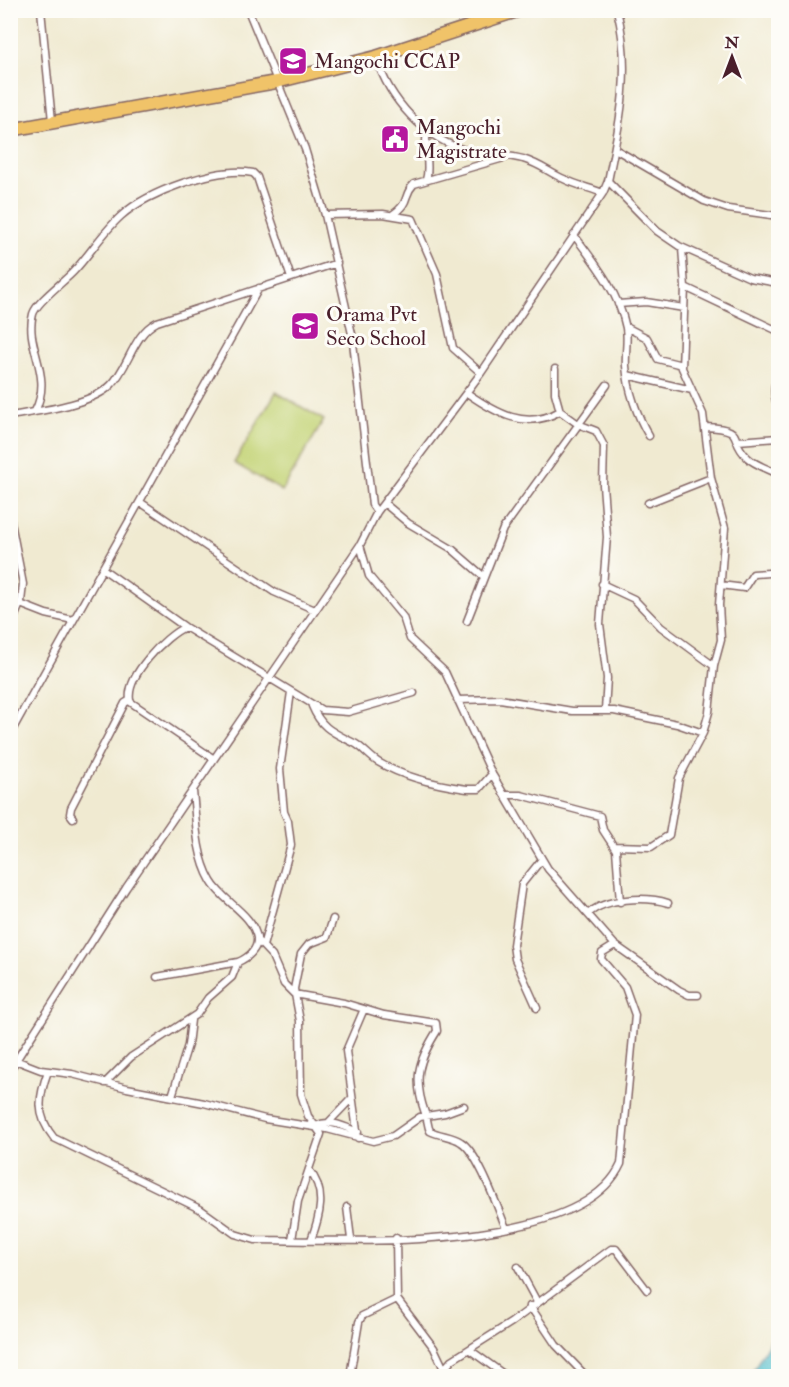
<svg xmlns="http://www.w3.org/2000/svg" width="789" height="1387" font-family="'IM FELL Double Pica',serif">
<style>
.pitch{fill:#c3d375;stroke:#867950;stroke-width:1.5}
.water{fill:url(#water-waves);stroke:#50707c;stroke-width:1.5}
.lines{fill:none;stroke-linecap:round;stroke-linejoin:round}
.street-casing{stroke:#846665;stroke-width:9}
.highway-casing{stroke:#846665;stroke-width:15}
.street{stroke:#fff;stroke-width:6}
.highway{stroke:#f0c369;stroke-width:12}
.labels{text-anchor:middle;stroke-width:6;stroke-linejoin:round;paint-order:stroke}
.poi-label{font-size:21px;fill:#4a1f2b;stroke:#fdfcf7;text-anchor:start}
</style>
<defs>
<pattern id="water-waves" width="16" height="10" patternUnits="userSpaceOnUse" patternTransform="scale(1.5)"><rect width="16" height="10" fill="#55c1ce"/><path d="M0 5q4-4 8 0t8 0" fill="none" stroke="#4ca5b1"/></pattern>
</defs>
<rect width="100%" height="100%" fill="#fdfcf7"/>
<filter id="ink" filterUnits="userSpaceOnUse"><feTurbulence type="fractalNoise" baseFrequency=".0167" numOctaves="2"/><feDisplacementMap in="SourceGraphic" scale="12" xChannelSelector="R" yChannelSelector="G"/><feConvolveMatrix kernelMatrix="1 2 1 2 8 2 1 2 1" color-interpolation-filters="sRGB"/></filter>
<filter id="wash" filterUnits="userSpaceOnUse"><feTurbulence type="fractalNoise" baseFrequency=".008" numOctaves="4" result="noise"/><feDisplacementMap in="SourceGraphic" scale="24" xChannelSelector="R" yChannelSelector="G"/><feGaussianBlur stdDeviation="1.35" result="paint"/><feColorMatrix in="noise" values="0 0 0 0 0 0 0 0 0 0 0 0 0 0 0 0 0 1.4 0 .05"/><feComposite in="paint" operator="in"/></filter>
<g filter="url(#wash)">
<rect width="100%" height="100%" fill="#f0ead1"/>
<path class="pitch" d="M276 392 324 420 282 491 234 463Z"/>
<path class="water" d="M778 1327V1376H750Z"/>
</g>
<g filter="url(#ink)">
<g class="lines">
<g class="street-casing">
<path id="street" d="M41 10 52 121
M248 10 305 149 325 215 352 334 372 505 377 512
M376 57C389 100 425 140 469 151 487 155 505 154 523 159 542 165 548 172 564 179 576 185 590 188 603 193
M615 149 704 201 728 209 778 216
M426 180C431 164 423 148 427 132
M608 181 657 231 679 246 750 278 778 283
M325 215 383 214 413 219 437 274 453 348 481 373
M392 215C412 201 402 196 414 184L507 157
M574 235C595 263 619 293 626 328 628 341 625 353 626 366 628 390 637 416 649 436
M685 287 778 331
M618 304 646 302 684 308
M626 327 647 338 658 359 682 365
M555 369V393L560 411 578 424 596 431 604 446 603 485 607 537 600 624 607 678 605 710
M627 375 692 390
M778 377C773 386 774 397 778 407
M467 393C496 413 526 431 560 411
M35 411C54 374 24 347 33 314 37 301 64 282 74 271 90 254 103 232 121 216 147 192 217 166 253 173L257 177 291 278
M10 416C38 411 91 405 111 385 129 367 133 334 157 322L337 263
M705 427C749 429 726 438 748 458 755 465 769 469 778 474
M738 441 778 438
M140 502 274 592 315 610
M384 503 408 523 452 549 483 576
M648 503 711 478
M10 517 23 584 21 602 10 627
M360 545 369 576 403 617 410 639 445 672 492 774 548 869 615 945 679 990 689 995H698
M103 569 185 627 322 710 348 712 414 693
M602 584 634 599 661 627 714 666
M721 585 744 588 753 574 769 573
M10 600 46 614 73 620
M467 621 503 529 607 385
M457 700 500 699 572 711H614L677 724 703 733
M129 701 214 759
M312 706C322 730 335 733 356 744 364 749 370 757 378 762 403 777 438 785 467 789H479L492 774
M10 734 259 288
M506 795H521L600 816 603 830 616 850 620 902
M73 818 70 814 71 808 125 703 130 700C126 676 165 636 185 627
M614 846 651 847 669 835 679 778 703 733 709 712 714 666 721 640 719 605 725 528 711 478 703 414 682 368 685 287 682 248
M588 914C605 898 646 896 668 903
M257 940 272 956 284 984 294 994 344 1003 384 1015 436 1023 437 1031C418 1061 413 1079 425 1113 428 1119 427 1125 430 1131 440 1136 453 1136 461 1142 478 1152 498 1209 506 1228
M263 946 291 845 288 821 284 812 280 769 291 692
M157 977 238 962C247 958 258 950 257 938 253 914 222 901 211 881 196 855 196 821 193 791
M537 1008 515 959 513 945 522 884 542 859
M10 1058 41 1070 72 1074 127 1088 204 1103 265 1119 327 1129 373 1141 393 1136 420 1117 445 1113 464 1106
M10 1070 126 888 360 545 377 512 481 373 603 193 608 181C620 123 632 69 617 10
M48 1071C39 1096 35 1115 54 1138L200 1209 235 1234 255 1240C341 1240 580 1255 621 1164L635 1015 625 987 601 959 602 953 615 945
M105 1083 131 1057 197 1014 208 998 232 977 238 962
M172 1096 188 1045 191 1020
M329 1122 352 1098
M316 1126C330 1119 343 1126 358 1132
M358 1138 346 1051 364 1009
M309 1170C327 1191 320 1216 311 1240
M347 1207 351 1239
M396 1238 397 1299 434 1348 444 1369 433 1376
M292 1240 298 1201 321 1134 308 1116 301 1094 300 1021 294 989 301 954 309 944 327 937 333 919
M518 1267 537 1302
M530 1306 556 1345 586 1376
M470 1350 506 1376
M350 1376 359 1322 362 1316 397 1299
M446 1376 444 1369 452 1360 512 1322 611 1249H616L647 1290"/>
</g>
<g class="highway-casing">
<path id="highway" d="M10 130 276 82 376 57 520 10"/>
</g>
<use href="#street" class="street"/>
<use href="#highway" class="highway"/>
</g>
</g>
<defs>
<g id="school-square" transform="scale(1.5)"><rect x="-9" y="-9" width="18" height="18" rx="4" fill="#b5179e" stroke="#fdfcf7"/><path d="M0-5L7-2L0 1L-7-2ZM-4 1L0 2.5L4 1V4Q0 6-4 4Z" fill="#fff"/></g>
<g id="civic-square" transform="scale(1.5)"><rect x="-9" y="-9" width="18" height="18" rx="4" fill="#b5179e" stroke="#fdfcf7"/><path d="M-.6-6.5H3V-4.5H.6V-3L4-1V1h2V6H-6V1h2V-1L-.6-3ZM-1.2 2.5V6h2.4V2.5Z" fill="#fff"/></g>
</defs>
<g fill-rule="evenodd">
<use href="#school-square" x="293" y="61"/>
<use href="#civic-square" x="395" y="139"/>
<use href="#school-square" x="305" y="326"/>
</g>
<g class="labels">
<g class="poi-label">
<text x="314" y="68">Mangochi CCAP</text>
<text x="416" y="134">Mangochi<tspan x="416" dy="24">Magistrate</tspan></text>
<text x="326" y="321">Orama Pvt<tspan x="326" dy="24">Seco School</tspan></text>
</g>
</g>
<rect width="789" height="1387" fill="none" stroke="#fdfcf7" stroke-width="36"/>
<g transform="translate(732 57)" stroke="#fdfcf7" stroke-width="4.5" paint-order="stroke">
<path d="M0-4.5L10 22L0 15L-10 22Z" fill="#4a1f2b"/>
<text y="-9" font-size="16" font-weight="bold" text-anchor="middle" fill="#4a1f2b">N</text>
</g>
</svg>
